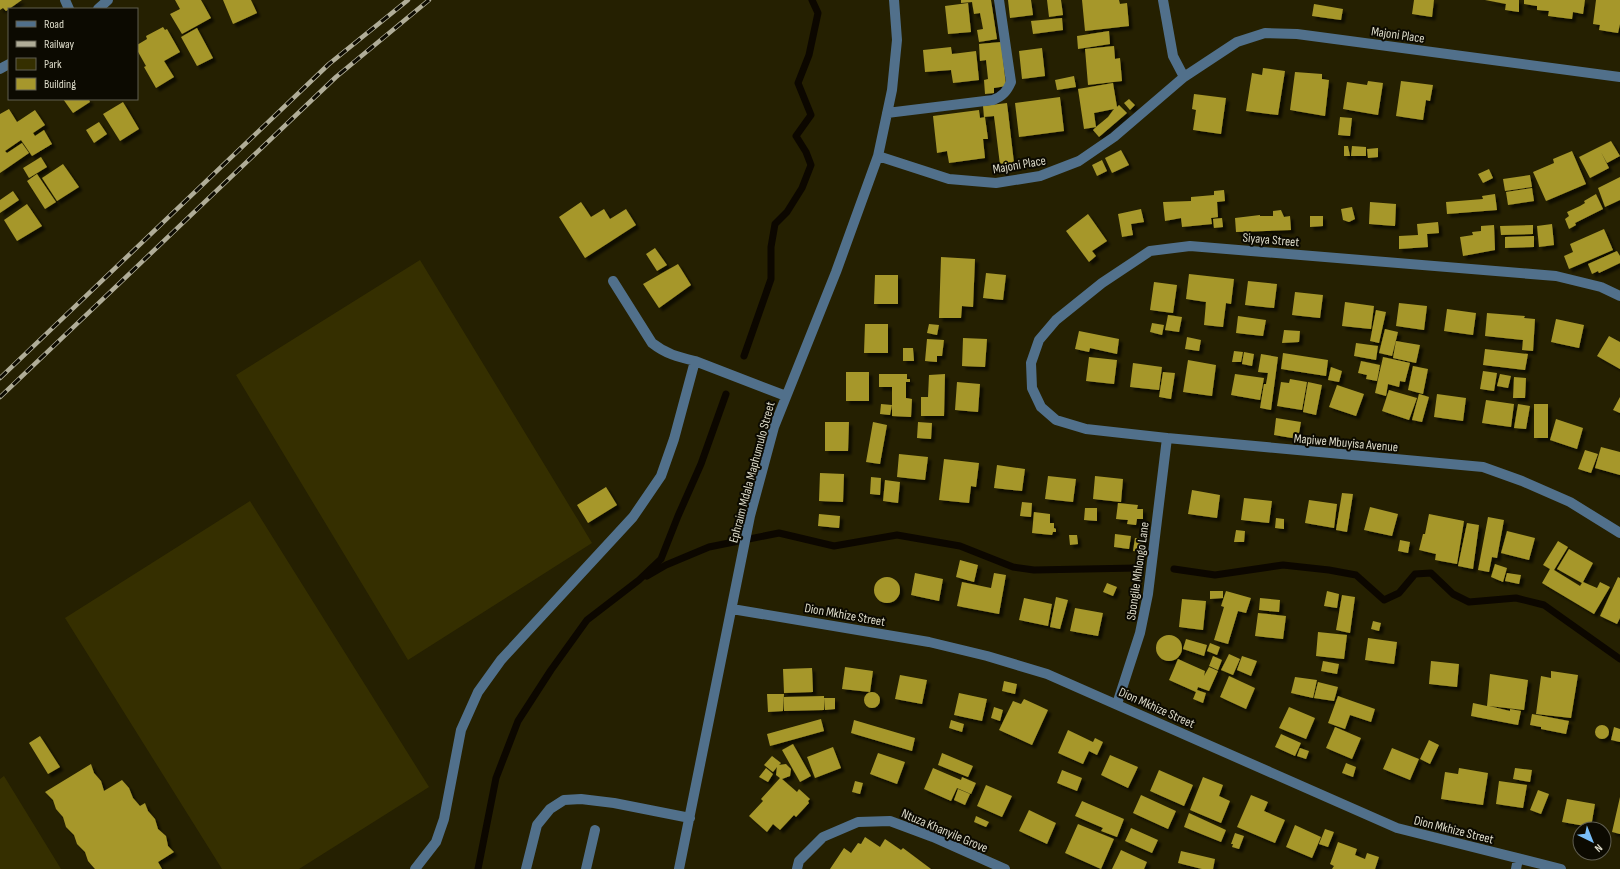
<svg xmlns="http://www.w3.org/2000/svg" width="1620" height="869" font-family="'Sofia Sans Condensed',sans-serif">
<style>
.green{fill:#352f00}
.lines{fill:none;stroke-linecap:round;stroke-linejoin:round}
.stream{stroke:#0c0700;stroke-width:7}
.building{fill:#a6972c;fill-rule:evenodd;filter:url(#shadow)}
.minor{stroke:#51708b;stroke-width:10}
.rail-casing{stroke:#b0ad98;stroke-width:4.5}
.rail{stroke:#0c0a01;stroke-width:3;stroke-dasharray:9;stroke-linecap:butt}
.labels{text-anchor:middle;stroke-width:4;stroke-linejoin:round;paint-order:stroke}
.street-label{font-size:13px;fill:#dddbc9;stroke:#0c0a01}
</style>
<defs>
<filter id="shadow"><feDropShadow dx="3.5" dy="3.5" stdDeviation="1" flood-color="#0009"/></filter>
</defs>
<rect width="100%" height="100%" fill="#252001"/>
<path class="green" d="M420 260 592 543 408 660 236 375Z
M250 501 429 787 299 869H222L65 618Z
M4 776 61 869H0V779Z"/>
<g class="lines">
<path class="stream" d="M744 356 771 279V247L775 224 787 212 802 188 811 165 806 152 796 136 811 115 798 83 809 55 818 13 812 0
M1174 569 1215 575 1283 565 1329 570 1356 575 1384 600 1399 593 1415 574 1431 573 1453 594 1469 602 1516 598 1544 605 1620 659
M647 576 666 565 709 547 779 533 834 546 897 535 960 546 1013 567 1034 570 1137 568
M478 869 496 778 518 721 551 670 587 620 639 580 661 559 678 516 701 464 726 394"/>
</g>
<path class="building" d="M0 0H22L6 11 3 8 0 10Z
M175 0H201L211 18 182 34 170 14 180 9Z
M223 0H251L257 13 233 24Z
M961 0H991L997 39 979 42 977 30 983 29 980 13 974 14 972 2 961 3Z
M1008 0H1031L1033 15 1010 18Z
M1047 0H1061L1063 15 1049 17Z
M1082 0H1119L1120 4 1127 3 1129 26 1085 31Z
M1414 0H1434L1432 17 1412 14Z
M1485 0H1519V12L1505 10 1506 4Z
M1524 0H1585L1583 14 1573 12 1572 19 1548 16 1549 11 1537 10V6L1524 4Z
M1596 0H1620V24L1618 33 1599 30 1600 25 1593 24Z
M968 3 971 32 948 34 945 6Z
M1314 4 1343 9 1341 20 1312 16Z
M1062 18 1063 30 1033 34 1031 21Z
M163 27 165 30 167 29 180 52 164 61 174 77 156 88 144 67 146 66 137 50V45L147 39 146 36Z
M197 28 213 58 197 66 181 37Z
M1109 31 1110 44 1078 49 1077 36Z
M1001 42 1006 86 994 88V93L985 94 984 80 988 79 986 60 980 61 979 44Z
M1114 46 1115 59 1120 58 1122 81 1088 85 1085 49Z
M951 47 952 54 976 51 979 80 953 83 951 70 925 72 923 50Z
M1042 48 1045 76 1022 79 1019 51Z
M1263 68 1285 71 1278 115 1246 111 1252 73 1262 75Z
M1295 72 1322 74V79L1329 80 1325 116 1290 110Z
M1074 76 1076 87 1057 90 1055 80Z
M1368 81 1383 83 1378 115 1343 109 1347 82 1367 85Z
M1401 81 1433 85 1430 101 1426 100 1423 120 1396 116Z
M1113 83 1117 107 1119 105 1127 113 1099 137 1093 130 1096 127 1084 129 1078 89ZM1114 109 1108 117 1096 127 1094 113Z
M1194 94 1226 98 1221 134 1193 130 1196 110 1192 109Z
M1060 97 1064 131 1019 137 1015 103Z
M63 99H89L90 102 73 113Z
M1129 99 1135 105 1130 110 1124 103Z
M123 102 139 129 120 141 103 114Z
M1007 103 1014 163 1000 165 994 116 984 117 983 106Z
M9 109 17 122 35 110 45 125 33 133 35 136 44 130 52 144 32 156 21 140 5 151 7 153 22 143 29 153 0 173V114Z
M979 110 980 118 985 117 988 139H983L985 158 949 163 947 151 937 153 933 116Z
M1340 117 1352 118 1350 136 1338 135Z
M99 122 107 134 94 143 86 130Z
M1611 141 1620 156 1607 163 1601 152 1609 168 1590 178 1579 157Z
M1344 146H1348L1350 156H1344Z
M1352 146 1366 147V156H1351Z
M1378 148V157L1368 158 1367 149Z
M1121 150 1129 165 1112 173 1105 158Z
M1572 151 1586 184 1546 201 1533 172 1554 163 1553 159Z
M41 157 47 167 29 178 23 168Z
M1102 160 1107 171 1097 176 1092 165Z
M63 164 79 187 57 201 42 178Z
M1489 169 1493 178 1483 183 1478 174Z
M37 174 56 202 45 209 27 181Z
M1530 175 1532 187 1505 191 1503 179Z
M1620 177V200L1605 207 1598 188Z
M1532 188 1534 201 1508 205 1506 192Z
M1224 190 1225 201 1217 202 1218 217 1211 218 1212 224 1182 227 1181 218 1165 221 1163 202 1191 201V197L1214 195V191Z
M13 191 19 200 0 213V200Z
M1495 194 1497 210 1447 214 1446 202 1483 199 1482 196Z
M1596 194 1603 209 1575 223 1576 225 1569 229 1565 219 1569 216 1567 212 1580 206 1585 203 1584 201Z
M581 202 591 217 604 209 610 219 626 209 636 225 585 258 559 217Z
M1370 202 1396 204 1395 226 1369 224Z
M27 204 42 226 17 241 4 220Z
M1352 207 1355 219 1349 222 1343 220 1341 209Z
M1141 209 1144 222 1131 224 1133 235 1122 237 1118 214Z
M1281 210 1284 217 1290 216 1291 230 1236 232 1235 218 1260 215V216H1273V211Z
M1088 214 1107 241 1092 251 1096 256 1089 262 1066 231Z
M1310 216H1323V226L1310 227Z
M1222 218 1223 227 1214 228 1213 219Z
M1438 222 1439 233 1427 234 1428 247 1399 249V236L1418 235 1417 224Z
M1552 224 1554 245 1539 247 1537 226Z
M1494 225 1495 250 1463 256 1460 237 1473 235 1472 232 1481 231V226Z
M1533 225V234L1501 235 1500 226Z
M1604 229 1613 250 1569 269 1564 256 1573 252 1570 244Z
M1534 236V247L1505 248V237Z
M655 248 667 265 657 271 646 254Z
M1617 251 1620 256V263L1599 273 1598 271 1592 274 1588 264Z
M941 257 975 259 973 307 962 306 961 318H939Z
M678 264 691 285 659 308 643 284Z
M986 273 1006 275 1003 300 983 298Z
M1189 274 1234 279 1231 304 1226 303 1223 327 1204 325 1206 302 1186 299Z
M875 275H898V304H874Z
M1248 281 1277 284 1274 308 1245 305Z
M1154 282 1177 285 1173 313 1150 310Z
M1295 292 1323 295 1320 318 1292 315Z
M1345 302 1374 306 1371 329 1342 326Z
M1399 303 1427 306 1424 330 1396 326Z
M1447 309 1476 313 1473 335 1444 331Z
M1376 310 1386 312 1379 343 1370 341Z
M1487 313 1525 316 1524 318 1535 319 1533 351 1522 350 1523 340 1485 336Z
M1168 315 1182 317 1179 332 1165 330Z
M1238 316 1266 320 1263 336 1236 333Z
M1556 319 1584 325 1579 348 1551 342Z
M1152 323 1164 325 1162 335 1150 332Z
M865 324H888V353H864Z
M929 324 939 325 937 335 927 333Z
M1385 329 1398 332 1392 356 1379 353Z
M1284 330 1300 331 1299 342 1282 343Z
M1079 331 1119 339 1117 354 1090 348 1089 352 1075 349Z
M1609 336 1620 342V369L1597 356Z
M1187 337 1201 340 1199 351 1185 349Z
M963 338 987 339 985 367 962 366Z
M927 339 944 340 942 356H937V362L925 361Z
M1396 341 1420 345 1416 363 1393 358Z
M1356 343 1378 346 1376 360 1354 356Z
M903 348H913L914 361H903Z
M1485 349 1528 354 1525 370 1483 365Z
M1234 351 1243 352 1241 362H1232Z
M1244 352 1254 354 1252 366 1242 364Z
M1283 353 1328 360 1326 376 1281 369Z
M1261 354 1278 357 1271 410 1260 408 1264 384H1266L1268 373 1258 372Z
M1089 357 1117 360 1114 384 1086 381Z
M1383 357 1410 363 1405 382 1400 381 1399 387 1388 384 1386 396 1375 393Z
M1188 360 1216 365 1212 396 1183 392Z
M1361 361 1380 365 1377 381 1366 379 1367 375 1358 373Z
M1133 363 1162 367 1159 390 1130 387Z
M1413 366 1428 369 1423 394 1408 390Z
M1331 367 1342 371 1339 382 1328 380Z
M1483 371 1497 373 1494 391 1480 389Z
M846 372H869V401H846Z
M1163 372 1175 373 1171 399 1159 397Z
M879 374H907V379H910V382H906V398L912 399 911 417 892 416V387H879Z
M945 374 944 416H921V397H928L929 375Z
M1235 374 1264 378 1260 400 1231 395Z
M1500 374 1511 376 1508 388 1497 386Z
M1514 377 1526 378 1525 398H1513Z
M1290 379 1307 382 1302 410 1277 406 1281 382 1289 383Z
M957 382 980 384 978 412 955 410Z
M1308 382 1322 385 1316 415 1303 412Z
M1337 385 1364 394 1356 416 1329 407Z
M1389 390 1417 398 1409 420 1382 411Z
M1419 394 1429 397 1422 422 1412 420Z
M1437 394 1466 398 1463 421 1434 417Z
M1620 397V413L1613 410Z
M1486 400 1514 404 1511 427 1482 423Z
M881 404 892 405 890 415 880 414Z
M1518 404 1530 406 1526 429 1514 428Z
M1534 404H1548V438H1534Z
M1276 418 1301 422 1298 439 1274 435Z
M1556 419 1583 428 1577 449 1550 440Z
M825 422H849L848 451H825Z
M873 422 887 425 880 464 866 462Z
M918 422 932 423 931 439 917 438Z
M1601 447 1620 452V475L1595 468Z
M1585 450 1598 454 1591 473 1578 469Z
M899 454 928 457 925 480 897 477Z
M944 459 979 463 976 487 971 486 969 503 939 500Z
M997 465 1025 469 1022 491 994 488Z
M820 473 844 474 843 502 819 501Z
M1048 476 1076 479 1073 502 1045 499Z
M1095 476 1123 479 1121 502 1093 499Z
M871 477 881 478 880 495 870 494Z
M885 480 900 482 898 503 883 501Z
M606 487 617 505 588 523 577 505Z
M1192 490 1220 495 1217 518 1188 514Z
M1342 493 1353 494 1347 532 1336 530Z
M1244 498 1272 501 1269 523 1241 520Z
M1309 500 1337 504 1334 528 1305 523Z
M1022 502 1032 503 1031 517 1020 516Z
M1118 503 1138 505 1137 509H1143V519H1137L1136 525 1127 524 1128 520 1116 519Z
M1370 507 1398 514 1392 536 1364 530Z
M1085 508H1097V521L1084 520Z
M1034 512 1050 514V523H1054V528L1056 529V532H1053L1052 535 1032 533Z
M819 514 840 516 839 528 818 526Z
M1429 514 1464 521 1457 564 1435 560 1436 554 1419 550 1423 534H1425Z
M1488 517 1504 520 1497 558 1492 557 1489 572 1478 570Z
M1276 518 1284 519V529L1275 528Z
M1467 523 1479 525 1473 569 1458 566Z
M1236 530 1245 531 1244 542H1234Z
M1507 531 1535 538 1529 560 1501 553Z
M1115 534 1131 536 1129 549 1114 547Z
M1069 535H1077L1078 544 1070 545Z
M1135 538 1146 539 1144 552 1133 551Z
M1400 540 1410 542 1408 553 1398 551Z
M1558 541 1568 547 1554 570 1580 586 1582 583 1557 569 1569 549 1593 563 1583 582 1597 588 1600 582 1610 587 1594 614 1542 583 1550 569 1543 565Z
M960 560 978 565 974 582 956 577Z
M1495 564 1507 568 1503 582 1491 577Z
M915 573 943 579 939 601 911 595Z
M994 573 1006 575 999 614 957 606 962 582 991 588Z
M1507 573 1521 575 1519 584 1505 581Z
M1618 577 1620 578V618L1617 624 1600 616Z
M874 590a13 13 0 1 1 26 0a13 13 0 1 1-26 0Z
M1107 583 1117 587 1113 596 1103 592Z
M1210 591H1223V598L1210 599Z
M1226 591 1251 598 1246 613 1238 611 1228 644 1214 640 1224 607 1221 606Z
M1327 591 1339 594 1337 608 1324 606Z
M1342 595 1355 597 1350 633 1336 630Z
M1056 597 1068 600 1060 629 1050 627Z
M1024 598 1052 604 1048 626 1019 620Z
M1260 598 1280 600 1279 612 1259 610Z
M1182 599 1206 601 1203 630 1179 627Z
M1075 608 1103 613 1098 636 1070 631Z
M1258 613 1286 616 1283 639 1255 636Z
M1373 621 1381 623 1379 631 1371 629Z
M1318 632 1347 635 1344 659 1316 656Z
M1156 648a13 13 0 1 1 26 0a13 13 0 1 1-26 0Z
M1368 638 1397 642 1394 664 1365 660Z
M1186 639 1207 645 1204 656 1183 649Z
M1210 643 1220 647 1217 655 1207 651Z
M1229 654 1240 659 1233 675 1221 670Z
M1213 656 1222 660 1218 670 1209 666Z
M1242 656 1257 661 1251 676 1237 670Z
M1178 659 1205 671 1204 676 1209 667 1218 671 1209 691 1198 687 1197 690 1206 693 1203 703 1193 699 1196 692 1169 680Z
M1323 661 1339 664 1337 674 1321 671Z
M1431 661 1459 664 1457 687 1429 684Z
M845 667 873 671 870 692 842 689Z
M812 668 813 692 784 693 783 669Z
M1551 671 1578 675 1571 718 1536 714 1541 676 1551 678Z
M1490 674 1528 680 1524 710 1489 706 1510 711V709L1521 711 1518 725 1471 716 1473 703 1487 706Z
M900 675 927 680 922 704 895 699Z
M1229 676 1255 688 1246 709 1220 697Z
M1295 677 1317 680 1313 698 1291 693Z
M1004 681 1017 684 1015 694 1002 691Z
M1318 682 1338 687 1334 701 1314 698Z
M864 700a8 8 0 1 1 16 0a8 8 0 1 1-16 0Z
M959 693 987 699 982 721 954 715Z
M767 694H784L783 711 768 712Z
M824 696V710L784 711V697Z
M1338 696 1375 709 1371 722 1350 715 1345 729 1328 723Z
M824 698H835V709L825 710Z
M1024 699 1048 710 1032 745 999 730 1013 701 1021 704Z
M994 707 1003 710 1000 721 991 718Z
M1289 707 1315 718 1306 739 1279 728Z
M1532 714 1569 721 1566 734 1541 729V727L1530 725Z
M821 719 824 731 770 746 767 734Z
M854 720 915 738 912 751 851 733Z
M951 720 964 724 962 732 949 728Z
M1595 732a7 7 0 1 1 14 0a7 7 0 1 1-14 0Z
M1335 727 1361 738 1352 759 1326 748Z
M1614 727 1620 729V742L1611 740Z
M1068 730 1093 742 1095 738 1103 742 1097 755 1089 751 1083 764 1058 753Z
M1281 734 1301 743 1295 756 1275 747Z
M40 736 60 767 48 774 29 743Z
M1429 740 1439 745 1430 764 1420 759Z
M793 744 811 776 800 782 782 750Z
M833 747 841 768 815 778 807 757Z
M1300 748 1309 751 1306 759 1297 756Z
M1392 748 1419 759 1410 780 1383 769Z
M878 753 905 762 897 784 870 774Z
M942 753 973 766 968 777 938 765Z
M1110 755 1138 767 1128 788 1101 775Z
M772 756 781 763 779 765 786 764 791 769 790 776 782 779 797 792 799 789 810 799 808 801 809 803 796 817 794 815 780 830 773 824 767 832 749 816 763 801 761 799 780 778 776 775 777 767 773 772 764 765Z
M1346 763 1356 767 1353 777 1342 773Z
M91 764 94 773 101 781 104 791 122 780 129 788 133 798 140 806 145 803 148 811 155 819 158 829 166 836 168 846 174 852 158 862 162 869H95L88 861 85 852 77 844 74 835 66 827 63 817 56 809 53 800 45 792Z
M766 768 773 774 768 782 759 777Z
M933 768 961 780 962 777 976 783 971 794 957 788 951 801 924 789Z
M1459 768 1488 773 1483 805 1441 799 1445 772 1458 774Z
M1515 768 1532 770 1530 782 1513 779Z
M1062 770 1082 778 1077 791 1057 783Z
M1159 770 1193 785 1184 806 1150 791Z
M1203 777 1223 785 1219 796 1230 801 1221 823 1190 810Z
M855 781 863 783 860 794 852 792Z
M1499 781 1527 785 1523 808 1496 804Z
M986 785 1012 796 1002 817 977 806Z
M958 789 970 794 965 805 954 800Z
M1538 790 1549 794 1541 814 1530 810Z
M1141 795 1176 811 1168 829 1133 813Z
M1251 795 1268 802 1264 811 1285 820 1275 843 1237 827Z
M1620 797V834L1612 832Z
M1567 799 1595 804 1591 827 1562 822Z
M1082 801 1124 819 1117 837 1101 831 1103 828 1075 816Z
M1029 810 1056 823 1047 844 1019 831Z
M1189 813 1226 830 1221 842 1184 827Z
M976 816 989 822 986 827 974 822Z
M1078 824 1114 839 1101 869 1065 853Z
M1295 825 1321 837 1312 858 1286 847Z
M1131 828 1158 840 1152 853 1125 841Z
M1325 829 1334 832 1328 847 1319 844Z
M1235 833 1244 836 1239 849 1232 847 1233 844H1231Z
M865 837 880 847 885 839 901 850 903 848 931 869H830L844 848 851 853 858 843 861 844Z
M1338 842 1357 849 1355 855 1365 859 1367 853 1379 857 1375 869H1332L1334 866 1330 864Z
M1121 850 1147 862 1144 869H1112Z
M1181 851 1215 859 1213 869H1202L1178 863Z"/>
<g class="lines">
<path class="minor" d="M65 0 69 9
M1163 0 1173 56 1184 77
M98 9 108 0
M0 69 9 64
M887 113 993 100C1003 96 1007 91 1011 82L999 0
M878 156 949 179 996 183 1040 176 1079 161 1114 137 1184 77 1237 42 1265 33 1297 34 1620 77
M613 281 652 343C666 354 678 357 695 361
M1620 296 1601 287 1556 276 1190 246 1150 251 1102 283 1056 320 1039 340 1031 363 1032 388 1041 407 1056 420 1086 429 1167 438 1483 467 1522 481 1570 502 1620 533
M732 609 929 642 987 656 1047 674 1397 828 1561 869
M1117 704 1140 633 1148 594 1167 438
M415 869 436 842 444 819 461 730 478 692 501 660 633 517 661 476 674 439 695 361 786 396
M526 869 537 825 550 809 564 800 581 799 614 803 690 818
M586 869 595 830
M679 869 750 516 774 427 836 272 878 156 892 90 897 40 894 0
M797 869 799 861 823 837 858 822 890 821 933 837 1005 869
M1516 869 1518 859"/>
<g class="rail-casing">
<path id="rail" d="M0 378 329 64 408 0
M0 397 336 77 429 0"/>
</g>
<use href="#rail" class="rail"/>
</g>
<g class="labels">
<g class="street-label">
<text transform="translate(1398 34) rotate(8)" y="5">Majoni Place</text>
<text transform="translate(1019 164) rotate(-10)" y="5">Majoni Place</text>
<text transform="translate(1271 239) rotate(5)" y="5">Siyaya Street</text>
<text transform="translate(1346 442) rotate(5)" y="5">Mapiwe Mbuyisa Avenue</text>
<text transform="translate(751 472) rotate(-75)" y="5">Ephraim Mdala Maphumulo Street</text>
<text transform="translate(1137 571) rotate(-82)" y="5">Sbongile Mhlongo Lane</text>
<text transform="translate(845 614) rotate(10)" y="5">Dion Mkhize Street</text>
<text transform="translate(1157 707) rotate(24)" y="5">Dion Mkhize Street</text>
<text transform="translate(1454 829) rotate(14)" y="5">Dion Mkhize Street</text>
<text transform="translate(945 830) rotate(23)" y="5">Ntuza Khanyile Grove</text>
</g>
</g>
<rect x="8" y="8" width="130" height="92" fill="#0c0a01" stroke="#605e51"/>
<rect x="16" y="21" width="20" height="6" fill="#51708b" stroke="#605e51"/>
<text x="44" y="28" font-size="12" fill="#dddbc9">Road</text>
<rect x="16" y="41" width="20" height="6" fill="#b0ad98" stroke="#605e51"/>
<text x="44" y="48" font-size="12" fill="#dddbc9">Railway</text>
<rect x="16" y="58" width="20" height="12" fill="#352f00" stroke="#605e51"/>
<text x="44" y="68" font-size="12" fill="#dddbc9">Park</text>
<rect x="16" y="78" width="20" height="12" fill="#a6972c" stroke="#605e51"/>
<text x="44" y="88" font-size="12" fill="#dddbc9">Building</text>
<g transform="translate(1592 841) rotate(137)"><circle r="19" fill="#0c0a01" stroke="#605e51"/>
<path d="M0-3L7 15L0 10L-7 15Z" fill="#7abff8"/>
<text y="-6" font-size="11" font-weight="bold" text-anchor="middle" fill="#dddbc9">N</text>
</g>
</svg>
